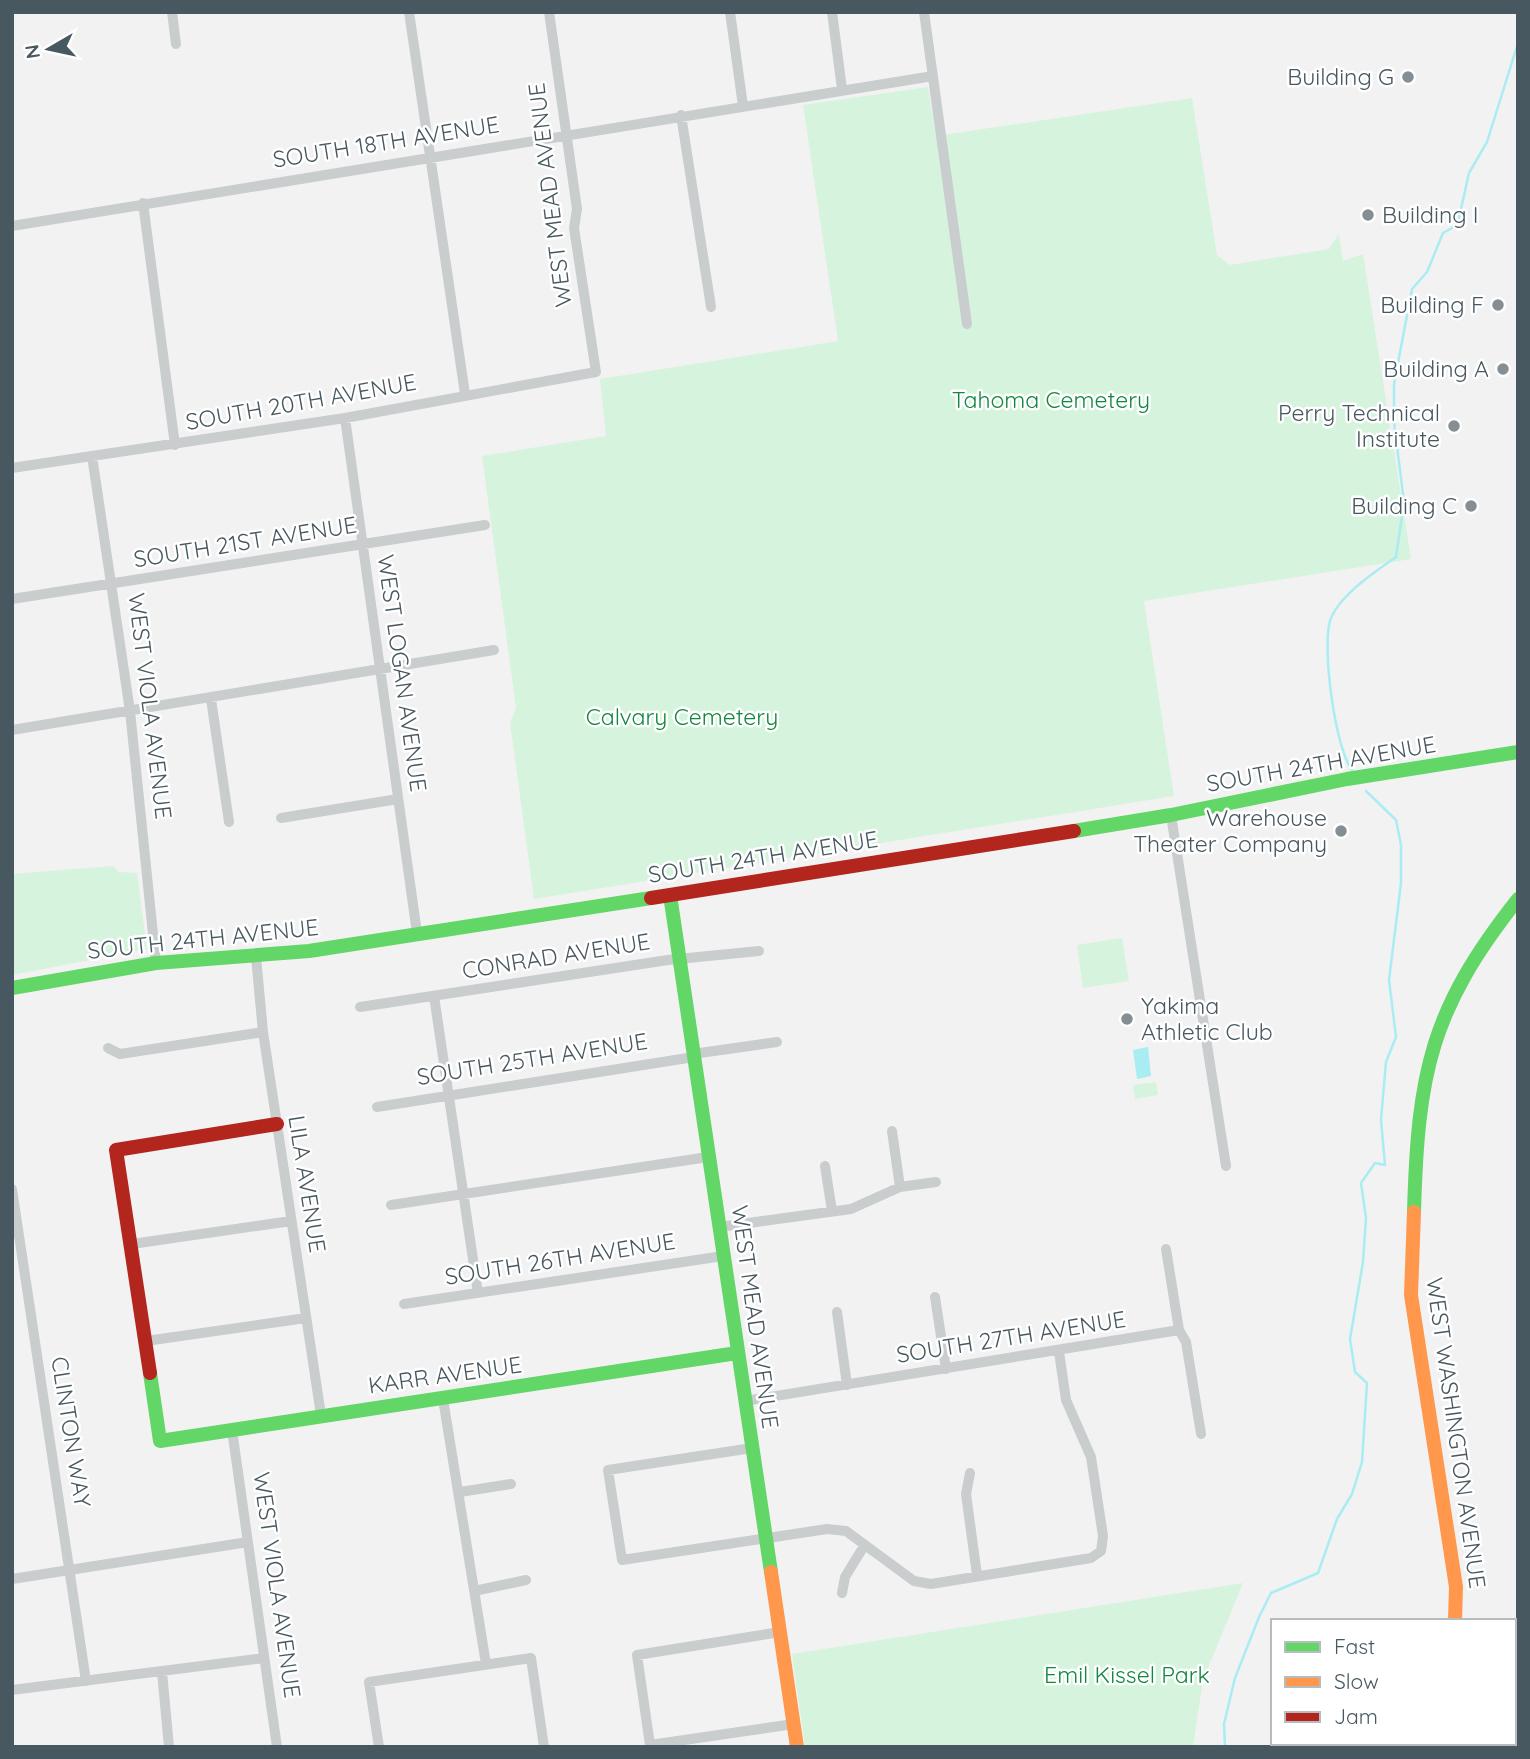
<svg xmlns="http://www.w3.org/2000/svg" width="1530" height="1759" font-family="Quicksand,sans-serif">
<style>
.green{fill:#d6f3dd}
.water{fill:#a9ecf2}
.lines{fill:none;stroke-linecap:round;stroke-linejoin:round}
.stream{stroke:#a9ecf2;stroke-width:2.5}
.street{stroke:#c9cdce;stroke-width:10}
.fast{stroke:#63d668;stroke-width:14}
.slow{stroke:#ff974d;stroke-width:14}
.jam{stroke:#b3261e;stroke-width:14}
.poi-dot{fill:#848e93;stroke:#fff;stroke-width:2.5}
.labels{text-anchor:middle;stroke-width:5;stroke-linejoin:round;paint-order:stroke}
.poi-label{font-size:23px;fill:#485860;stroke:#fff;text-anchor:end}
.street-label{font-size:23px;fill:#485860;stroke:#fff}
.park-label{font-size:23px;fill:#12883f;stroke:#fff}
</style>
<rect width="100%" height="100%" fill="#f3f2f2"/>
<path class="green" d="M928 87 936 136 1192 98 1217 255 1230 265 1329 249 1339 234 1343 261 1363 254 1411 559 1144 601 1174 796 534 899 510 722 516 708 482 456 606 436 600 379 838 341 803 105Z
M113 866 119 872 137 873 147 949 12 975V874Z
M1122 938 1129 981 1083 988 1077 945Z
M1156 1082 1158 1095 1135 1099 1133 1085Z
M1243 1583 1203 1680 1193 1747H805L792 1654Z"/>
<path class="water" d="M1148 1047 1151 1076 1137 1079 1133 1050Z"/>
<g class="lines">
<path class="stream" d="M1518 32V33
M1352 770C1335 748 1322 649 1330 621 1338 596 1376 571 1396 557L1404 502 1394 423V384L1412 289 1427 272 1443 233 1452 228 1459 218 1469 173 1487 142 1518 43
M1225 1747 1224 1724 1235 1678 1259 1617 1271 1593 1318 1573 1337 1519 1352 1494 1362 1462 1367 1383 1355 1372 1350 1339 1363 1262 1366 1218 1361 1183 1375 1163 1385 1165 1381 1120 1386 1062 1396 1037 1389 980 1401 883V845L1396 820 1366 791"/>
<path class="street" d="M172 12 176 44
M409 12 465 394
M730 12 743 106
M832 12 842 89
M924 12 967 324
M681 115 711 307
M143 203 175 445
M12 226 933 76
M345 418 417 933
M92 456 130 711 156 963
M12 468 345 418 596 372 574 228 577 209 549 12
M12 599 485 525
M211 699 229 822
M12 730 494 650
M1171 815 1226 1166
M281 818 398 799
M256 957 263 1032 321 1415
M434 996 478 1293
M360 1007 668 960 759 951
M108 1048 120 1054 263 1032
M693 1054 777 1042
M377 1107 694 1057
M892 1131 900 1187
M825 1166 832 1211
M12 1189 86 1681
M391 1205 708 1157
M719 1227 851 1209 900 1187 936 1182
M132 1244 291 1221
M1166 1249 1179 1330
M935 1297 946 1369
M404 1304 723 1256
M837 1312 847 1385
M146 1341 306 1318
M443 1399 486 1664
M745 1401 1179 1330 1186 1342 1201 1434
M232 1430 277 1747
M752 1448 608 1470 622 1560 827 1529 846 1531 914 1581 931 1584 1091 1558 1101 1551 1103 1536 1091 1457 1066 1400 1059 1352
M970 1473 966 1494 977 1575
M460 1492 511 1484
M12 1579 248 1542
M474 1591 526 1580
M842 1593 845 1577 864 1546
M780 1632 637 1655 650 1745 794 1724
M162 1672 169 1747
M12 1690 264 1658
M379 1747 369 1682 531 1658 544 1747"/>
<path class="fast" d="M1074 831 1171 815 1347 779 1518 752
M670 895 771 1572
M12 988 156 963 309 951 651 898
M1414 1212C1418 1073 1430 1010 1518 899
M150 1373 160 1441 737 1353"/>
<path class="slow" d="M1414 1212 1411 1295 1456 1587 1455 1621
M771 1572 797 1747"/>
<path class="jam" d="M651 898 1074 831
M150 1373 116 1150 277 1124
M1450 1743V1747"/>
</g>
<g class="poi-dot">
<circle cx="1408" cy="77" r="7"/>
<circle cx="1368" cy="215" r="7"/>
<circle cx="1498" cy="305" r="7"/>
<circle cx="1503" cy="369" r="7"/>
<circle cx="1454" cy="426" r="7"/>
<circle cx="1471" cy="506" r="7"/>
<circle cx="1341" cy="831" r="7"/>
<circle cx="1127" cy="1019" r="7"/>
</g>
<g class="labels">
<g class="poi-label">
<text x="1394" y="85">Building G</text>
<text x="1382" y="223" text-anchor="start">Building I</text>
<text x="1484" y="313">Building F</text>
<text x="1489" y="377">Building A</text>
<text x="1440" y="421">Perry Technical<tspan x="1440" dy="26">Institute</tspan></text>
<text x="1457" y="514">Building C</text>
<text x="1327" y="826">Warehouse<tspan x="1327" dy="26">Theater Company</tspan></text>
<text x="1141" y="1014" text-anchor="start">Yakima<tspan x="1141" dy="26">Athletic Club</tspan></text>
</g>
<g class="street-label">
<text transform="translate(386 142) rotate(-9)" y="8">SOUTH 18TH AVENUE</text>
<text transform="translate(550 195) rotate(-97)" y="8">WEST MEAD AVENUE</text>
<text transform="translate(301 402) rotate(-10)" y="8">SOUTH 20TH AVENUE</text>
<text transform="translate(245 542) rotate(-9)" y="8">SOUTH 21ST AVENUE</text>
<text transform="translate(402 673) rotate(82)" y="8">WEST LOGAN AVENUE</text>
<text transform="translate(150 706) rotate(83)" y="8">WEST VIOLA AVENUE</text>
<text transform="translate(1321 764) rotate(-10)" y="8">SOUTH 24TH AVENUE</text>
<text transform="translate(763 857) rotate(-9)" y="8">SOUTH 24TH AVENUE</text>
<text transform="translate(203 939) rotate(-6)" y="8">SOUTH 24TH AVENUE</text>
<text transform="translate(556 956) rotate(-9)" y="8">CONRAD AVENUE</text>
<text transform="translate(532 1059) rotate(-9)" y="8">SOUTH 25TH AVENUE</text>
<text transform="translate(307 1184) rotate(81)" y="8">LILA AVENUE</text>
<text transform="translate(560 1259) rotate(-9)" y="8">SOUTH 26TH AVENUE</text>
<text transform="translate(755 1317) rotate(82)" y="8">WEST MEAD AVENUE</text>
<text transform="translate(1011 1337) rotate(-9)" y="8">SOUTH 27TH AVENUE</text>
<text transform="translate(445 1375) rotate(-8)" y="8">KARR AVENUE</text>
<text transform="translate(71 1432) rotate(81)" y="8">CLINTON WAY</text>
<text transform="translate(1456 1433) rotate(82)" y="8">WEST WASHINGTON AVENUE</text>
<text transform="translate(277 1585) rotate(82)" y="8">WEST VIOLA AVENUE</text>
</g>
<g class="park-label">
<text x="1051" y="408">Tahoma Cemetery</text>
<text x="682" y="725">Calvary Cemetery</text>
<text x="1127" y="1683">Emil Kissel Park</text>
</g>
</g>
<rect width="1530" height="1759" fill="none" stroke="#485860" stroke-width="28"/>
<rect x="1271" y="1619" width="245" height="126" fill="#ffffff" stroke="#b6bcbf" stroke-width="2"/>
<rect x="1285" y="1642" width="35" height="10" fill="#63d668" stroke="#b6bcbf" stroke-width="2"/>
<text x="1334" y="1654" font-size="21" fill="#485860">Fast</text>
<rect x="1285" y="1677" width="35" height="10" fill="#ff974d" stroke="#b6bcbf" stroke-width="2"/>
<text x="1334" y="1689" font-size="21" fill="#485860">Slow</text>
<rect x="1285" y="1712" width="35" height="10" fill="#b3261e" stroke="#b6bcbf" stroke-width="2"/>
<text x="1334" y="1724" font-size="21" fill="#485860">Jam</text>
<g transform="translate(49 49) rotate(261)" stroke="#ffffff" stroke-width="5" paint-order="stroke">
<path d="M0-5L12 26L0 18L-12 26Z" fill="#485860"/>
<text y="-10" font-size="19" font-weight="bold" text-anchor="middle" fill="#485860">N</text>
</g>
</svg>
